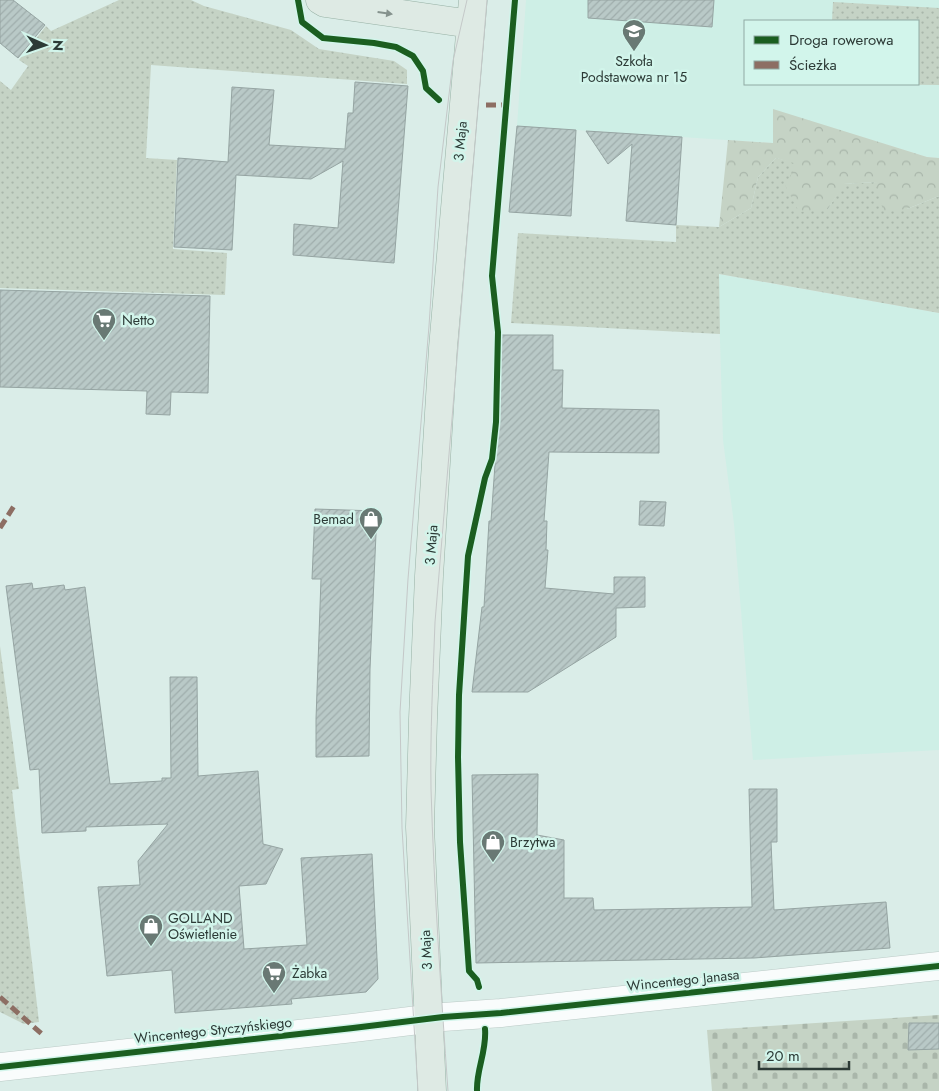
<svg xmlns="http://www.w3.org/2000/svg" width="939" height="1091" font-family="Jost,sans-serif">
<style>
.built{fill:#ceefe6;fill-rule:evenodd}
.grass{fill:url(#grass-dots)}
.forest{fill:url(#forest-crowns)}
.cemetery{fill:url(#cemetery-stones)}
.building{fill:url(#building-hatch);stroke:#95a4a2}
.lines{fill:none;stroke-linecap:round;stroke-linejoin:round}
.minor-casing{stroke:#bbcac6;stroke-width:29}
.major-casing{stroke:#97b1a5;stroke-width:29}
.minor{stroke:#f9fcfc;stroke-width:28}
.major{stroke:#deeae4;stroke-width:28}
.tram{stroke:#c4c8c8;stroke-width:1}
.quiet{stroke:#8d6e63;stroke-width:5;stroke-dasharray:10 5;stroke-linecap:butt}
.cycleway-casing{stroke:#d2f5eb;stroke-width:9}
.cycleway{stroke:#1b5e20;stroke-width:6}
.oneway{fill:#85928d}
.labels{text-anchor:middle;stroke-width:5;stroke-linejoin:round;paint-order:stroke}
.poi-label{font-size:14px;fill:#2c3a36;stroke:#d2f5eb;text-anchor:start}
.street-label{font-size:14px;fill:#2c3a36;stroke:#d2f5eb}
</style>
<defs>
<pattern id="grass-dots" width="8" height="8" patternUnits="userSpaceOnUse" patternTransform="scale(1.25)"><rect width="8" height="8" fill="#c5d3c5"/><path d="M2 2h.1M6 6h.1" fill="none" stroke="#a9b6aa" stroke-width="1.8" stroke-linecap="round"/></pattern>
<pattern id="forest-crowns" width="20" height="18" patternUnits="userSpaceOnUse" patternTransform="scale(1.25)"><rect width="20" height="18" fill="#c5d3c5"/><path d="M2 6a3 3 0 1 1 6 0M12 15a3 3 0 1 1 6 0" fill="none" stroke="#a9b6aa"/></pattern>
<pattern id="cemetery-stones" width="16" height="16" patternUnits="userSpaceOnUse" patternTransform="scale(1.25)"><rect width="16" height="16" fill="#c5d3c5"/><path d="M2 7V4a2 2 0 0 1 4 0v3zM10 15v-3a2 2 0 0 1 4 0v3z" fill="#a9b6aa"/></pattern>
<pattern id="building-hatch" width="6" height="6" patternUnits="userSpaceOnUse" patternTransform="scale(1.25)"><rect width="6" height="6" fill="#b9c9c7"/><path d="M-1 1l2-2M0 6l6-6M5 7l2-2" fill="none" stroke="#9fadac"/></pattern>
</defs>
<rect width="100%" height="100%" fill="#daede8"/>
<path class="built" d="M526 0H939V158L927 157 773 110V143L517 126ZM745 21H918V84H745Z
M718 274 939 313V750L753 760 734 524 723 440Z"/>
<path class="grass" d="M119 0H191L204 6 291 30 319 49 394 61 407 70V84L151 65 146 158 177 160 173 249 227 253 225 295 0 288V81L11 90 28 66 19 60 46 26 51 31Z
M833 2 939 8V85L830 84H918V21H832Z
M776 158 798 163 828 209 843 184 876 182 907 209 939 196V313L719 274 720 334 511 323 518 233 676 242V225L719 227 751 208 758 177Z
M0 646 19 789 12 790 39 1022 24 1024 0 1012Z"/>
<path class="forest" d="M773 109 927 157 939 158V196L907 209 883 211 876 182 844 184 828 209 799 212 785 185 797 164 776 158 758 177 751 208 719 227 728 140 773 143Z"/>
<path class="cemetery" d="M939 1015V1091H712L707 1030Z"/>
<path class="building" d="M0 0H13L45 25 18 58 0 43Z
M588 0H714L712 27 588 18Z
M355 82 408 86 394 263 293 255 294 224 338 228 343 161 311 179 236 175 232 250 174 247 178 158 228 162 232 87 274 90 269 145 345 149 348 113H353Z
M517 126 576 130 571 216 509 212Z
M586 131 682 137 676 225 626 221 632 144 608 164Z
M0 290 210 296 208 393 171 392 170 415 146 414 147 391 0 387Z
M500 335H553V370H563L562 408 659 410V453L549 452 544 521H547L546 550H548L545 588 614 594V577H645V607L616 608V637L528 692H472L482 607H484L489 521H491L498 422Z
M640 501 666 502 664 526 639 525Z
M315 509 377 511 370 669 369 756 316 757V719L321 579H312Z
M32 583 33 589 64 585 65 590 85 587 110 784 162 781V778H171L170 677H197L198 776 258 771 263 844 283 849 266 884 239 886 244 949 307 945 301 858 372 854 378 979 366 992 291 999 292 1004 175 1013 172 970 107 976 98 887 140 885 138 861 168 824 86 827V831L42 833 39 769 30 770 6 586Z
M538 774 537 835 564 840V898H593L594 910 752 907 749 789H777V842H771L774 910 886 902 890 948 754 958 476 963 472 775Z
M909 1023H939V1049L908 1050Z"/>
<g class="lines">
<g class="minor-casing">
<path id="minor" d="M0 1067 353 1028 443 1017 501 1013 939 966"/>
</g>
<g class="major-casing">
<path id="major" d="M320 0 325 3 471 24
M432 1091 420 827 423 719 429 576 443 348 473 0"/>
</g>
<use href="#minor" class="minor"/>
<use href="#major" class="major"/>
<path class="tram" d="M418 1091 402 828 400 712 408 579 429 326 438 187 453 61 467 0
M448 1091C441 991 434 890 431 789 430 733 433 678 435 622L487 0"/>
<path class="quiet" d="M486 105H506
M0 528 14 506
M0 997 43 1035"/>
<g class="cycleway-casing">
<path id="cycleway" d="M298 0 302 22 323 38 374 43 396 47 413 56 423 71 426 88 439 100
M479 987 477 980 469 971 460 842 458 757 459 695 468 556 485 478 492 459 496 422 498 332 492 276 515 0
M0 1067 353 1028 443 1017 501 1013 939 966
M477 1091C476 1070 487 1051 485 1029"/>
</g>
<use href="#cycleway" class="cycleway"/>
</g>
<defs><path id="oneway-solid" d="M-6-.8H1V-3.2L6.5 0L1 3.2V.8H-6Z" transform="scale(1.25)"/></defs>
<use class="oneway" href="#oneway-solid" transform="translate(385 13) rotate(8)"/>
<defs>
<g id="school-pin" transform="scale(1.25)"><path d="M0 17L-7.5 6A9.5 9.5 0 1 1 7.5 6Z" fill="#697974" stroke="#d2f5eb"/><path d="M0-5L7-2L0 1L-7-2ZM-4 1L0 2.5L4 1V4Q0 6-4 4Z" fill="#fff"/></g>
<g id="supermarket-pin" transform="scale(1.25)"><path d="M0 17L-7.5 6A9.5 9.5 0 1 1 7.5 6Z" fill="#697974" stroke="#d2f5eb"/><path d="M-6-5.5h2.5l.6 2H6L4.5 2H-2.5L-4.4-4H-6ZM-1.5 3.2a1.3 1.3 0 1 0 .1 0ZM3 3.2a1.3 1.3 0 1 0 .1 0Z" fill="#fff"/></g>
<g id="shop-pin" transform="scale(1.25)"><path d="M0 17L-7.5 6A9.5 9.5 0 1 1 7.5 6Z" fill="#697974" stroke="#d2f5eb"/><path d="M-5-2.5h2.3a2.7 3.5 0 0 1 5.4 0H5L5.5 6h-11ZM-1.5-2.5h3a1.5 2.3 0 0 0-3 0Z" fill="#fff"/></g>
</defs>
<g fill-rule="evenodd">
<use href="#school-pin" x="634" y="31"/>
<use href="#supermarket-pin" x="104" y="320"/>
<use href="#shop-pin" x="371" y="519"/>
<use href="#shop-pin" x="493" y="842"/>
<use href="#shop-pin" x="151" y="926"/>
<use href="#supermarket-pin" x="274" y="973"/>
</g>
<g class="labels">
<g class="poi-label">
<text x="634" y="66" text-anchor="middle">Szkoła<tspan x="634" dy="16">Podstawowa nr 15</tspan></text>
<text x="122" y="325">Netto</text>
<text x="354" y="524" text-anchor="end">Bemad</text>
<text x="510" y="847">Brzytwa</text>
<text x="168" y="923">GOLLAND<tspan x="168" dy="16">Oświetlenie</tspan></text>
<text x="292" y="978">Żabka</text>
</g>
<g class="street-label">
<text transform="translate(460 141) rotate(-85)" y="5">3 Maja</text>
<text transform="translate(431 545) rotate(-86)" y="5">3 Maja</text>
<text transform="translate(426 950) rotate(-93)" y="5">3 Maja</text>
<text transform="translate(683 980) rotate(-6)" y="5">Wincentego Janasa</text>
<text transform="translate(213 1030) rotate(-6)" y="5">Wincentego Styczyńskiego</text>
</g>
</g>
<rect x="744" y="20" width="175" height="65" fill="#d2f5eb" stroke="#90aaa3"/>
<rect x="754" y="36" width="25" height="8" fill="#1b5e20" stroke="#90aaa3"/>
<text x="789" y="45" font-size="15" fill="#2c3a36">Droga rowerowa</text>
<rect x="754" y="61" width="25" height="8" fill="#8d6e63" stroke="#90aaa3"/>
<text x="789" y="70" font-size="15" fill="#2c3a36">Ścieżka</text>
<g transform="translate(45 45) rotate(92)" stroke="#d2f5eb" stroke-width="4" paint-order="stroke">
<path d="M0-4L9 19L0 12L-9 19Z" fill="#2c3a36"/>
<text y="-8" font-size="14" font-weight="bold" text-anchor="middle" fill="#2c3a36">N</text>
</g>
<path d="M759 1061v8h90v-8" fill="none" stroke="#2c3a36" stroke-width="2.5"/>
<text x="766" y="1061" font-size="15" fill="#2c3a36" stroke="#d2f5eb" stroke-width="4" paint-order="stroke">20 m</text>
</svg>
